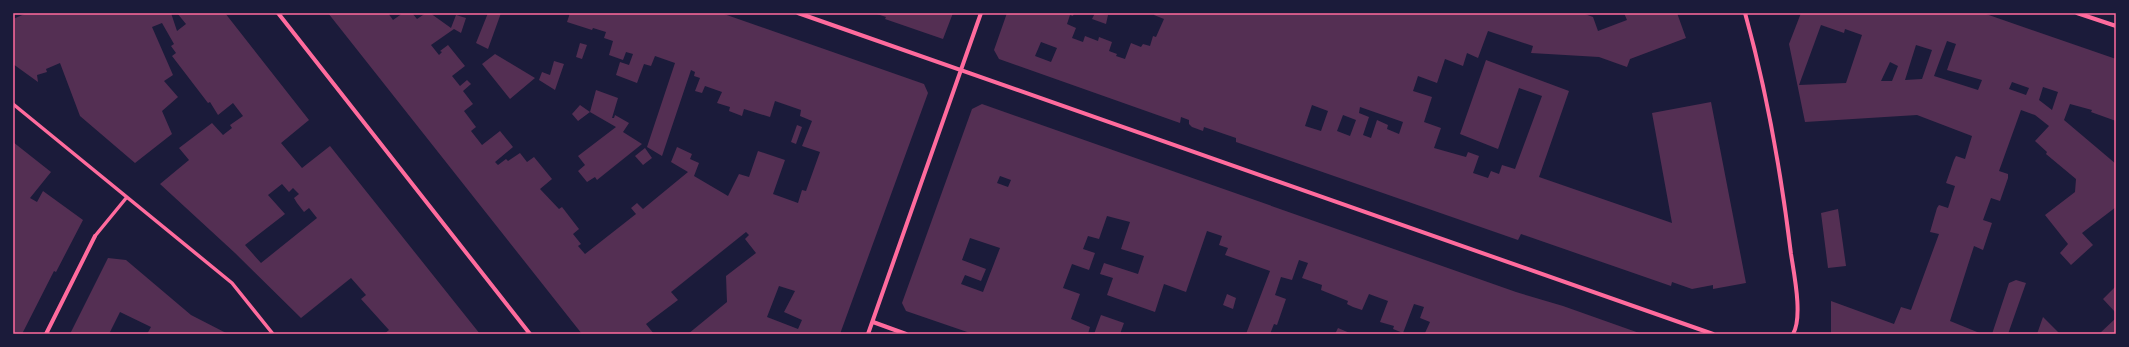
<svg xmlns="http://www.w3.org/2000/svg" width="2129" height="347" font-family="'Roboto Condensed',sans-serif">
<style>
.building{fill:#542f53;fill-rule:evenodd}
.lines{fill:none;stroke-linecap:round;stroke-linejoin:round}
.pedestrian{stroke:#ff6b9d;stroke-width:3.5}
.minor{stroke:#ff6b9d;stroke-width:4}
.neatline{fill:none;stroke:#ff6b9d;stroke-width:1.5}
</style>
<rect width="100%" height="100%" fill="#1b1b3a"/>
<path class="building" d="M27 13H171L177 31 186 24 177 13H225L309 120 281 143 302 168 330 146 480 334H384L389 330 361 299 366 295 351 278 301 318 235 253 160 184 189 160 179 148 212 123 223 135 232 128 230 125 243 116 233 103 218 115 210 102 208 103 172 56 176 53 171 46 174 44 162 23 152 27 173 75 164 81 178 97 162 111 172 134 135 163 80 116 60 63 46 69 47 72 37 75 38 82 13 64V19ZM282 184 289 192 293 188 299 194 294 198 297 203 304 212 309 208 317 218 261 263 245 245 285 214 268 195Z
M328 13H388L393 20 403 13H412L417 19 426 13H430L451 28 456 15 466 18 461 33 454 29 431 45 439 55 442 52 440 51 448 45 465 66 452 76 460 86 467 80 471 84 463 91 473 104 464 111 476 127 471 131 482 145 500 131 513 147 495 162 498 165 506 159 508 161 520 153 527 162 534 157 552 179 540 189 559 209 562 207 579 229 573 234 581 244 578 246 585 254 636 214 631 208 637 203 643 209 688 172 671 162 677 147 692 154 690 159 699 163 694 176 728 196 739 174 749 177 758 151 785 160 773 194 798 203 802 190 806 191 820 152 802 146 812 121 800 116 801 110 775 101 770 117 744 109 742 116 729 111 730 107 717 103 722 92 705 86 702 93 695 91 700 78 694 76 695 72 691 70 662 156 647 147 675 63 655 56 651 66 644 64 637 83 616 75 620 62 629 65 633 54 626 52 623 60 609 55 613 41 604 38 606 32 593 28 592 30 567 22 570 13H721L924 84 928 93 840 334H688L727 302 726 276 756 253 745 239 749 235 746 232 671 292 678 300 646 324 654 334H582ZM779 286 795 291 784 312 802 320 798 329 767 317Z
M488 13H501L488 49 476 43Z
M874 13H953L943 39 885 19 886 17Z
M1007 13H1074L1073 16 1070 15 1067 24 1076 28 1072 38 1083 42 1085 36 1098 41 1099 37 1112 42 1109 51 1117 54 1116 56 1125 59 1131 43 1141 47 1143 44 1150 46 1153 36 1156 37 1164 19 1154 15 1155 13H1582L1593 17 1598 31 1627 20 1624 13H1677L1686 38 1630 59 1627 67 1599 57 1531 53 1533 46 1488 31 1478 58 1467 53 1463 66 1445 59 1437 83 1418 76 1413 91 1432 97 1424 122 1441 128 1434 148 1466 157 1468 152 1479 156 1473 173 1488 178 1491 171 1499 174 1502 165 1515 169 1542 96 1519 88 1498 149 1460 134 1486 60 1569 91 1539 177 1672 223 1652 113 1711 102 1746 283 1713 289V285L1692 289 1672 282 1671 286 1521 234 1518 240 1236 142V138L1204 127 1203 131 1192 127 1189 124V120L1181 117 1180 123 999 59 994 50ZM1041 42 1057 48 1051 62 1035 56ZM1312 105 1328 111 1321 131 1305 126ZM1360 107 1403 122 1399 134 1387 129 1388 125 1377 120 1371 138 1363 135 1369 117 1359 113ZM1343 115 1356 120 1350 136 1337 131Z
M1095 13 1108 15 1106 24 1092 19Z
M1801 13H1983L2116 59V121L2091 112 2092 110 2070 104 2064 120 2116 164V207L2082 233 2093 245 2071 265 2060 253 2068 244 2045 215 2075 192 2076 179 2046 154 2047 152 2035 141 2049 126 2035 115 2021 110 1999 171 2008 174V178L2000 201 1991 198 1983 220 1992 223 1983 250 1974 246 1950 321 1982 334H1831V301L1894 324 1901 307 1911 310 1939 234 1930 232 1937 208 1939 205 1948 208 1955 186 1946 183 1954 160 1956 156 1965 159 1972 136 1917 115 1805 122 1789 44ZM1821 25 1844 33 1845 29 1862 35 1846 83 1799 85ZM1947 41 1956 44 1947 70 1982 80 1978 90 1934 76ZM1916 45 1932 50 1922 79 1905 80ZM1890 62 1898 66 1892 81H1881ZM2012 82 2029 88 2026 95 2009 89ZM2043 87 2058 92 2052 110 2039 100Z
M580 43 587 45 582 59 576 57Z
M495 54 535 78 510 99 482 64Z
M554 61 564 64 555 90 539 80 542 72 550 75Z
M596 90 618 98 612 118H614L615 115 629 123 623 132 642 144 597 180 595 177 587 182 578 171 585 165 578 156 616 127 590 112 578 121 572 114 580 105 590 112Z
M982 104 1516 292 1563 306 1642 334H1428L1425 333 1430 322 1420 318 1424 307 1414 304 1403 333 1393 329 1394 326 1380 322 1388 301 1369 294 1362 310 1353 307 1347 304 1348 301 1321 290 1322 285 1302 278 1308 263 1299 260 1292 280 1281 277 1275 295 1286 299 1277 325 1274 324 1270 334H1246L1270 271 1225 255 1228 248 1219 245 1222 236 1207 231 1186 292 1164 284 1155 312 1138 306 1107 295 1113 278 1100 274 1104 263 1138 274 1144 256 1121 249 1130 222 1107 216 1099 239 1088 236 1083 249 1095 253 1089 270 1072 264 1063 288 1080 294 1071 319 1090 327 1088 334H973L906 311 902 303 972 109ZM1000 176 1011 180 1008 187 997 183ZM970 238 1000 248 983 292 961 284 965 275 981 281 986 269 962 260Z
M797 125 802 127 796 144 791 142Z
M13 142 51 172 30 198 37 202 43 191 83 220 56 272 54 271 22 334H13Z
M645 148 652 158 643 165 635 156Z
M1838 209 1846 266 1828 268 1821 213Z
M108 258 126 260 191 315 228 334H147L151 327 120 312 109 334H70Z
M2016 280 2026 283 2008 334H1992L2009 283Z
M2116 286V313L2103 299Z
M1227 294 1236 298 1233 309 1223 305Z
M1101 315 1124 323 1120 334H1094Z
M2043 317 2060 334H2037Z
M2116 318V334H2099Z
M1338 328 1352 334H1335Z"/>
<g class="lines">
<path class="pedestrian" d="M13 104 232 283 273 334
M95 236 127 197"/>
<path class="minor" d="M278 13 530 334
M798 13 1713 334
M1745 13C1767 92 1781 172 1791 254 1794 274 1803 317 1793 334
M2077 13 2116 26
M873 322 906 334
M46 334 95 236
M868 334 981 13"/>
</g>
<rect width="2129" height="347" fill="none" stroke="#1b1b3a" stroke-width="28"/>
<rect x="14" y="14" width="2101" height="319" class="neatline"/>
</svg>
